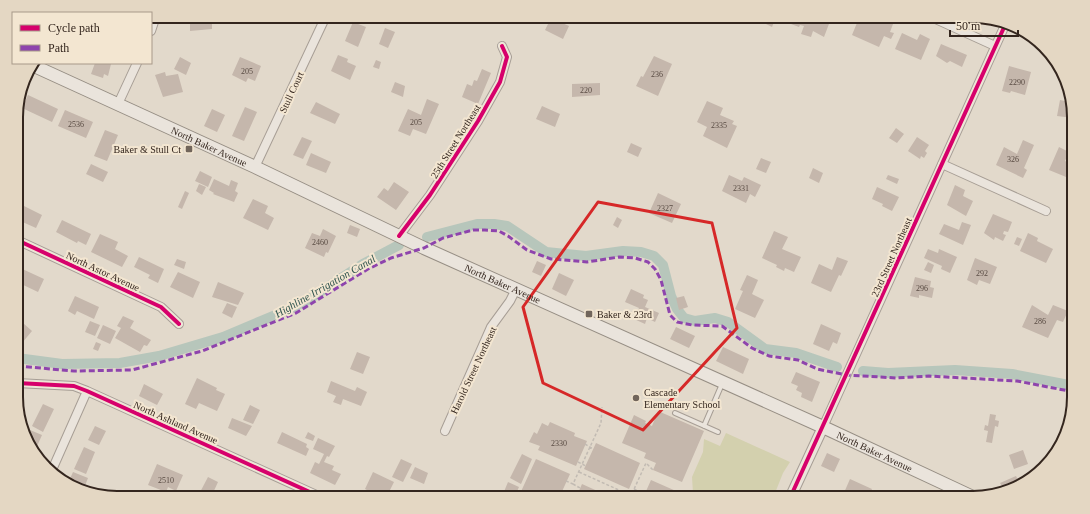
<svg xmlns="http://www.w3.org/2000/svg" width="1090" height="514" font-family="Georgia,serif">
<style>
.green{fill:#d3d0ae}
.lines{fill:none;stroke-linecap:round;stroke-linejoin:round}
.canal{stroke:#b7c6bb;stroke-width:10}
.building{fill:#c5b7ac}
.service-casing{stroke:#a79e95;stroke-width:6}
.minor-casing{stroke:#a79e95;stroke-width:10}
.tertiary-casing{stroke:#a79e95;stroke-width:12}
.secondary-casing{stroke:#968e84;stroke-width:14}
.path{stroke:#c2bbb3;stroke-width:1.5;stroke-dasharray:3 2;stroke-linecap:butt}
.service{stroke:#eae4dc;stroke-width:4}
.minor{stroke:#eae4dc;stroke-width:8}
.tertiary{stroke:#eae4dc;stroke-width:10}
.secondary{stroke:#eae4dc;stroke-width:12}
.quiet{stroke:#8e44ad;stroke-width:3;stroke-dasharray:6 3;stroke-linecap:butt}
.cycleway-casing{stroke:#f3e6d1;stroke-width:6}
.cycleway{stroke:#d6006c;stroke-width:4}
.marked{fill:none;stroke:#d62828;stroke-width:3;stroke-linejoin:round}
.poi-dot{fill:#71655b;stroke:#f3e6d1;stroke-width:1.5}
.labels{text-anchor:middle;stroke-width:4;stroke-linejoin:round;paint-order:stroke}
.number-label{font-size:8px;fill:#584a42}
.street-label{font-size:10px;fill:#34261e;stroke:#f3e6d1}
.poi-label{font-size:10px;fill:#34261e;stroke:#f3e6d1;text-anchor:start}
.water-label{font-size:11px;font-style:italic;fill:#2e534d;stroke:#f3e6d1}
.rim{fill:none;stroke:#34261e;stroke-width:2}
</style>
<rect width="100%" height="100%" fill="#e2d9cb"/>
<path class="green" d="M726 433 790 462 783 473 773 498H703L693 493 692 477 703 452 704 439 720 446Z"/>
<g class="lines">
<path class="canal" d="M427 237 477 224H494L507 226 546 252 586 256 623 251 641 252 654 256 663 265 671 296 677 309 684 318 695 321 715 318 728 322 765 349 796 353 837 367
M17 358 62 364 120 363 159 356 223 337 285 311 306 301 363 264 399 245
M863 371 888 373 955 370 1012 374 1074 386"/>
</g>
<path class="building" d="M190 16H216V22L212 21V29L190 31Z
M286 16H303L302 23 286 22Z
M767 16 776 17 772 27 764 23Z
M790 16H832L824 37 813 31 811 37 801 34 804 26 800 25 799 27 791 24 793 19 790 18Z
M879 16 889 20 888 22 893 24 890 32 894 33 891 39 884 36 879 47 852 35 859 18 876 23Z
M551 18 569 26 563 39 545 30Z
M353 22 366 27 358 47 345 41Z
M385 28 395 32 388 48 379 44Z
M902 33 917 40 920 34 930 39 921 60 895 49Z
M941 44 967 55 962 67 950 61 947 63 936 56Z
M338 55 348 59 347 62 356 66 350 80 331 71Z
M654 56 672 64 658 96 636 86 641 76 643 77Z
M180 57 191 63 186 75 174 69Z
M240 57 261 66 255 81 248 78 246 82 232 75Z
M376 60 381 62 379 69 373 67Z
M95 63 111 64 108 76 104 74 103 78 91 74Z
M1009 66 1031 72 1025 95 1011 91 1010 93 1002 91Z
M482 69 491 73 478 104 462 97 467 84 472 86 474 80 477 81Z
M165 72 166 76 178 74 183 92 163 97 155 75Z
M395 82 405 86 403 97 391 92Z
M600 83V95L572 97V84Z
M28 95 58 109 52 122 22 108Z
M1066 96 1070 97 1073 104V118L1057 116 1060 100 1065 101Z
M427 99 439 104 426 134 413 129 410 136 398 131 408 109 421 115Z
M707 101 723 108 720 115 734 121 732 124 737 126 727 148 703 136 707 127 697 122Z
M316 102 340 114 335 124 310 113Z
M542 106 560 114 555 127 536 119Z
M245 107 257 112 244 141 232 136Z
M212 109 225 115 217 132 204 126Z
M65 110 93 122 86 138 58 126Z
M896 128 904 134 897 143 889 138Z
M105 130 118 135 107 161 94 156Z
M302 137 312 141 303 159 293 155Z
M917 137 929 145 925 151 927 153 924 158 921 156 920 159 908 151Z
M1023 140 1034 145 1024 168 1027 170 1023 178 996 165 1004 147 1017 154Z
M631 143 642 148 638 157 627 152Z
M1059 147 1069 152 1065 161 1073 165 1071 179 1049 170Z
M311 153 331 162 326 173 306 165Z
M761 158 771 162 766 173 756 169Z
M91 164 108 172 103 182 86 174Z
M813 168 823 173 819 183 809 178Z
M200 171 212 177 208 187 195 181Z
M729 175 742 181 744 177 761 185 755 197 750 194 746 203 722 191Z
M888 175 899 179 897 184 886 179Z
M214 179 229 186 231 180 238 183 235 191 238 193 234 202 213 194 214 193 209 190Z
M394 182 409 192 396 210 377 197 384 188 388 191Z
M199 184 206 187 202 195 196 191Z
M955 185 965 190 963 196 973 201 966 216 947 205Z
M877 187 899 197 892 211 882 206 883 204 872 199Z
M185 191 189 193 182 209 178 207Z
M658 193 681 204 672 223 649 213Z
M253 199 268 206 265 213 274 218 268 230 243 218Z
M24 206 42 215 36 228 18 220Z
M993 214 1012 222 1008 232 1004 231 1003 234 1006 235 1003 241 995 237 994 240 984 233Z
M617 217 622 220 618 228 613 225Z
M62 220 91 234 86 245 78 241 77 243 56 232Z
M962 222 971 225 963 245 939 234 944 224 959 230Z
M350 225 360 229 357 237 347 233Z
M323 229 336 236 328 253 326 252 324 257 305 248 312 233 320 236Z
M774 231 788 237 782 249 801 257 794 272 785 268 784 271 776 267 777 265 762 258Z
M1028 233 1038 238 1037 241 1053 249 1046 263 1020 251Z
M100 234 118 242 115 249 128 256 122 267 91 252Z
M1017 237 1022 239 1019 246 1014 244Z
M928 249 938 253 939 249 957 257 950 273 941 269 942 266 924 258Z
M139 257 164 269 158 283 148 278 150 275 134 267Z
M837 257 848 261 841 276 839 275 831 292 811 283 819 264 832 270Z
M975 258 997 267 990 284 979 280 977 285 967 280Z
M177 259 186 262 184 269 174 265Z
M537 261 546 265 541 276 532 272Z
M928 262 934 265 931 273 924 270Z
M18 267 44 279 38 292 17 282Z
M178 272 200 282 193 298 170 287Z
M559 273 574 280 566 296 552 289Z
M747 275 758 280 752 294 764 300 755 318 735 309 743 291 740 290Z
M915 277 931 281 930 287 934 288 932 298 919 295V298L910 296Z
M218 282 244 293 238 305 212 297Z
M631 289 644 295 643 298 648 300 645 307 659 313 655 322 647 318 645 324 634 319 639 308 625 302Z
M75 296 99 307 94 319 77 311 75 315 68 311Z
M684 296 688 307 679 310 676 298Z
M227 303 237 307 232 318 222 313Z
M1032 305 1048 315 1053 305 1068 311 1063 322 1057 320 1048 338 1022 327Z
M123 316 134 321 130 328 151 340 147 346 144 345 140 352 115 338 121 328 117 326Z
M90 321 100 325 95 336 85 332Z
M23 323 32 331 17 349V330Z
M821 324 841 333 837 344 833 342 829 351 813 344Z
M103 325 116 331 110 344 97 338Z
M676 327 695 336 689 348 670 339Z
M96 342 101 344 98 351 93 349Z
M723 347 749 359 743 374 716 361Z
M357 352 370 357 363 374 350 369Z
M796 372 820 382 812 402 801 397 802 393 796 390 798 386 791 383Z
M197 378 217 388 216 390 225 394 217 411 199 403 196 409 185 404Z
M331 381 355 391 357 387 367 392 361 406 343 399 341 405 333 402 336 396 327 392Z
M144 384 163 394 157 405 139 396Z
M43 404 54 409 43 432 32 426Z
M250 405 260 410 253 424 243 420Z
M658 411 704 431 682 482 653 470 656 463 644 458 646 453 622 443 634 415 646 421 645 423 652 426Z
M990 414 996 415 995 420 999 421 998 427 995 426 992 443 986 442 988 431 984 430 985 425 988 426Z
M232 418 252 426 246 436 228 428Z
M550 422 575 433 574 436 587 441 576 466 538 450 540 446 529 442 534 432 537 434 542 423 548 426Z
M95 426 106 431 99 445 88 440Z
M30 430 42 435 34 453 27 436Z
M282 432 307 444 306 447 309 449 306 456 277 443Z
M308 432 315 436 313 441 305 438Z
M318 438 335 446 329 457 327 456 324 462 334 466 332 470 341 474 335 485 310 473 315 462 319 464 324 454 313 449Z
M596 443 640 463 629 489 584 469Z
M84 447 95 452 86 474 74 469Z
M1023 450 1028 464 1014 469 1009 455Z
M827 453 840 459 834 472 821 466Z
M522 454 532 459 521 484 510 478Z
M401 459 412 464 403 482 392 477Z
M536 459 570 474 559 498H518Z
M157 464 183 475 176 491 168 487 166 492 148 485Z
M415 467 428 473 424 484 410 478Z
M73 472 88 478 83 491 78 490 68 483Z
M373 472 394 482 386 498H376L377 495 365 489Z
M1016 476 1020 484 1000 491 999 487 1002 486 1000 483Z
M208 477 218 482 212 495 218 498H197Z
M850 479 872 489 868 498H851L843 495Z
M651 480 685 495 683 498H643Z
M508 482 519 487 514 498 503 494Z
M582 484 613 498H576Z"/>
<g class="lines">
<g class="service-casing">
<path id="service" d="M675 413 718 432
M704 426 722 384"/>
</g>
<g class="minor-casing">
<path id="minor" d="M929 16 995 46
M151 31 156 16
M118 104 137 63
M942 164 1046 211
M255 167 326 16
M399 236 430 195 478 121 500 82 507 57 502 46
M17 240 161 307 179 324
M17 383 74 386 87 391 323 498
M823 427 1006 23
M445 431 491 327 510 301 516 289
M52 470 87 391"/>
</g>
<g class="tertiary-casing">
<path id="tertiary" d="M790 498 823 427"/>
</g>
<g class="secondary-casing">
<g id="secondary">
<path id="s1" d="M32 65 255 167 424 248 823 427 975 498"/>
</g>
</g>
<path class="path" d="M585 444 593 449
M578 462 586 466
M579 472 632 496
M566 481 573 484 601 423 602 407
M573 484 580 488
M634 489 644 494
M630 498 646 463 653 470"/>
<use href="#service" class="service"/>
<use href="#minor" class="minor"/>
<use href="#tertiary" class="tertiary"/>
<use href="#secondary" class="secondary"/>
<path class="quiet" d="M17 366 74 371 132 370 202 351 296 313 368 269 391 258 424 248 443 238 473 230H485L499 231 508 236 527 250 551 259 587 262 619 257 635 258 648 262 655 269 661 280 670 315 677 322 692 325 722 326 752 348 769 356 798 360 817 369 847 375 896 378 929 376 1017 381 1074 392"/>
<g class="cycleway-casing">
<path id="cycleway" d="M399 236 430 195 478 121 500 82 507 57 502 46
M17 240 161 307 179 324
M17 383 74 386 87 391 323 498
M790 498 1006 23"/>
</g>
<use href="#cycleway" class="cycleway"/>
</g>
<path class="marked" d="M598 202 712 223 737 328 643 430 543 383 523 307Z"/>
<g class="poi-dot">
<rect x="185" y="145" width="8" height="8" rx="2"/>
<rect x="585" y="310" width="8" height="8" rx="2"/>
<circle cx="636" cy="398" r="4"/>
</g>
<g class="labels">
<g class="number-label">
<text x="247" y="74">205</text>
<text x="657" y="77">236</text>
<text x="1017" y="85">2290</text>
<text x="586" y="93">220</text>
<text x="416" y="125">205</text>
<text x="76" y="127">2536</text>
<text x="719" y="128">2335</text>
<text x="1013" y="162">326</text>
<text x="741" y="191">2331</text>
<text x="665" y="211">2327</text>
<text x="320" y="245">2460</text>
<text x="982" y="276">292</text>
<text x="922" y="291">296</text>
<text x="1040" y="324">286</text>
<text x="559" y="446">2330</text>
<text x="166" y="483">2510</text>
</g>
<g class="street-label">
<text transform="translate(291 92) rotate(-65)" y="4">Stull Court</text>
<text transform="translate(455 141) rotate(-58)" y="4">25th Street Northeast</text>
<text dy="4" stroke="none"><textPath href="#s1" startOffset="195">North Baker Avenue</textPath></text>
<text transform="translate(891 257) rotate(-66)" y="4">23rd Street Northeast</text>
<text transform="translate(103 271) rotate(25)" y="4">North Astor Avenue</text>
<text dy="4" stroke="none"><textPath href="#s1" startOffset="519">North Baker Avenue</textPath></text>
<text transform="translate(473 370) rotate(-65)" y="4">Harold Street Northeast</text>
<text transform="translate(176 422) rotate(24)" y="4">North Ashland Avenue</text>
<text dy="4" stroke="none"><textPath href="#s1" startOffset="927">North Baker Avenue</textPath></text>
</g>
<g class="poi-label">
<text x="181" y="153" text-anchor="end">Baker &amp; Stull Ct</text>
<text x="597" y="318">Baker &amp; 23rd</text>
<text x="644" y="396">Cascade<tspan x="644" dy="12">Elementary School</tspan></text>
</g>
<g class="water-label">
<text transform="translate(325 286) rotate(-30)" y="4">Highline Irrigation Canal</text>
</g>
</g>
<path d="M0 0H1090V514H0ZM117 23H973A94 94 0 0 1 1067 117V397A94 94 0 0 1 973 491H117A94 94 0 0 1 23 397V117A94 94 0 0 1 117 23Z" fill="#e4d7c3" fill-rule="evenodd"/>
<path class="rim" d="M117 23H973A94 94 0 0 1 1067 117V397A94 94 0 0 1 973 491H117A94 94 0 0 1 23 397V117A94 94 0 0 1 117 23Z"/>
<rect x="12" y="12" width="140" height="52" fill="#f3e6d1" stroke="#a79989"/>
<rect x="20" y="25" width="20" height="6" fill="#d6006c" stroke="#a79989"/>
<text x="48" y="32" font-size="12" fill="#34261e">Cycle path</text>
<rect x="20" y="45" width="20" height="6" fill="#8e44ad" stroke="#a79989"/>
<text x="48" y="52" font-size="12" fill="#34261e">Path</text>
<path d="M950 30v6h68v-6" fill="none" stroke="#34261e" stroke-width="2"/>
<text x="956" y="30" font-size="12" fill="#34261e" stroke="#f3e6d1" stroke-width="3" paint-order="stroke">50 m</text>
</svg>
